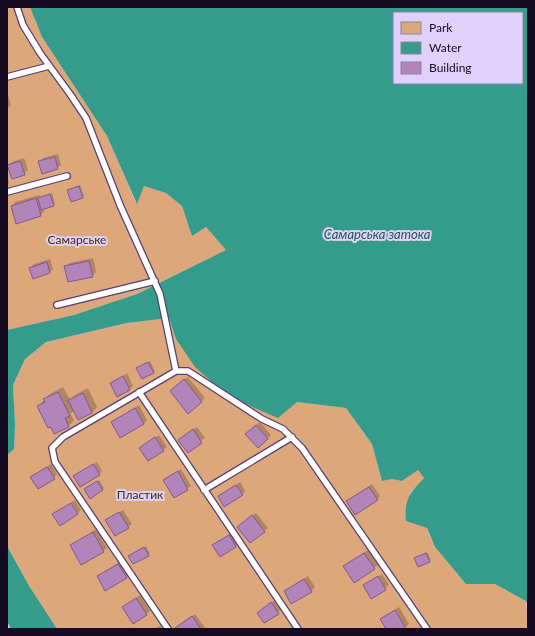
<svg xmlns="http://www.w3.org/2000/svg" width="535" height="636" font-family="Lato,sans-serif">
<style>
.green{fill:#dca77b}
.water{fill:#359c8c;fill-rule:evenodd}
.shadow{fill:#0003}
.building{fill:#b184ba;stroke:#83588c}
.lines{fill:none;stroke-linecap:round;stroke-linejoin:round}
.lane-casing{stroke:#563f77;stroke-width:8}
.lane{stroke:#fff;stroke-width:5.5}
.labels{text-anchor:middle;stroke-width:4;stroke-linejoin:round;paint-order:stroke}
.park-label{font-size:12px;fill:#46280b;stroke:#dfd1f9}
.water-label{font-size:13px;font-style:italic;fill:#20584f;stroke:#dfd1f9}
</style>
<rect width="100%" height="100%" fill="#d4c2f6"/>
<path class="green" d="M7 7H30L42 37 107 136 136 203 144 186 166 193 182 206 192 236 206 227 226 250 137 294 74 315 7 330Z
M169 318 176 339 297 402 346 408 372 444 382 481 392 479 402 481 418 470 424 478 410 493 435 547 466 584H495L526 601 528 629H57L29 586 7 546V455L14 449 15 425 13 385 25 359 46 342 128 323Z"/>
<path class="water" d="M30 7H528V605L526 601 495 584H466L435 547 427 528 406 521C404 499 410 493 424 478L418 470 402 481 392 479 382 481 372 444 346 408 297 402 278 418 229 397 195 367 176 339 169 318 127 323 46 342 25 359 13 385 15 425 14 449 7 455V330L74 315 137 294 226 250 206 227 192 236 182 206 166 193 144 186 137 204 107 136 42 37ZM394 13H522V83H394Z
M7 546 29 586 57 629H11L7 621Z"/>
<path class="shadow" d="M7 92 11 105 7 109Z
M58 154 61 165 57 168 39 162 43 158Z
M24 158 28 170 24 174 8 166 12 162Z
M7 175 9 183 7 185Z
M80 185 84 196 82 197 68 190Z
M52 193 55 204 54 205 44 209V211L41 215 17 222 12 206 15 202 39 195 40 197Z
M93 258 96 272 92 276 65 267 69 263Z
M50 259 53 269 50 272 33 278 30 268 34 264Z
M150 361 155 371 153 373 137 368Z
M127 373 133 386 129 389 111 383Z
M188 377 205 398 188 412 173 389Z
M63 387 70 400 75 395 88 388 97 407 92 413 74 410 70 414 74 420 69 426 55 433 38 406 50 394Z
M139 405 147 420 144 424 112 422Z
M260 422 271 435 258 447 250 430Z
M197 427 205 438 188 451 183 436Z
M159 435 167 447 163 450 140 448Z
M97 462 102 471 99 474 75 476Z
M51 464 57 474 54 478 32 477Z
M181 469 191 486 174 497 165 480Z
M99 480 104 488 102 489 87 488Z
M240 482 245 491 242 495 219 496Z
M372 484 380 496 377 500 347 501Z
M75 500 81 510 78 513 71 502Z
M123 510 132 524 128 527 110 517Z
M256 513 268 528 264 531 242 523Z
M96 529 107 548 81 564 71 546Z
M233 532 239 543 236 546 214 545Z
M146 546 150 554 133 563 130 556Z
M368 550 378 565 354 582 348 563Z
M427 552 431 560 429 561 415 558Z
M121 561 129 574 126 577 98 576Z
M382 574 389 585 372 598 364 586Z
M308 576 315 587 311 591H285Z
M140 595 150 611 134 623 123 607Z
M275 600 282 609 265 622 258 613Z
M399 607 409 624 404 629H387L381 619Z
M195 614 206 629H177L180 625Z
M160 626 162 629H154Z"/>
<path class="building" d="M55 157 58 169 42 174 38 161Z
M20 161 25 175 12 179 7 165Z
M79 186 83 198 71 202 67 190Z
M50 194 54 206 41 210 38 198Z
M36 198 41 216 16 224 11 206Z
M89 261 93 277 68 282 64 266Z
M47 262 50 273 33 279 29 268Z
M148 362 154 373 142 379 136 368Z
M123 376 130 390 117 397 110 383Z
M184 379 202 402 188 414 170 391Z
M58 392 70 416 65 418 69 427 54 434 51 427 48 428 37 406 45 402 43 399Z
M83 393 92 413 78 420 68 400Z
M135 408 144 424 120 438 111 422Z
M256 425 268 439 258 448 245 434Z
M193 429 202 443 188 453 178 440Z
M155 437 164 451 148 461 139 448Z
M93 464 100 475 80 487 73 476Z
M47 467 55 479 38 489 30 477Z
M178 471 188 490 174 498 163 480Z
M97 481 103 490 90 499 84 489Z
M236 485 243 495 224 507 218 496Z
M369 487 378 500 355 515 346 501Z
M71 503 78 514 60 526 52 514Z
M119 512 129 528 115 536 105 520Z
M252 515 265 532 250 543 237 527Z
M93 532 104 552 81 565 70 545Z
M229 535 236 547 220 557 212 545Z
M144 547 149 556 133 564 128 556Z
M364 553 375 569 354 583 343 566Z
M426 553 430 562 418 567 414 558Z
M118 564 127 578 105 591 97 576Z
M378 576 386 590 371 599 363 585Z
M304 579 312 592 291 604 284 591Z
M136 598 147 615 133 624 122 607Z
M271 602 279 614 264 623 257 613Z
M395 610 406 629H386L380 619Z
M192 616 201 629H175V628Z"/>
<g class="lines">
<g class="lane-casing">
<path id="lane" d="M17 7 23 25 40 53 70 94 86 118 120 205 160 294 176 371 63 437 52 448 55 462 168 629
M7 77 49 66
M7 192 67 176
M57 305 155 281
M176 371H188L262 419 283 429 302 448 427 629
M139 392 298 629
M204 490 292 437"/>
</g>
<use href="#lane" class="lane"/>
</g>
<g class="labels">
<g class="park-label">
<text x="77" y="244">Самарське</text>
<text x="140" y="499">Пластик</text>
</g>
<g class="water-label">
<text x="377" y="239">Самарська затока</text>
</g>
</g>
<rect width="535" height="636" fill="none" stroke="#150c23" stroke-width="16"/>
<rect x="393" y="12" width="130" height="72" fill="#dfd1f9" stroke="#8e82a3"/>
<rect x="401" y="22" width="20" height="12" fill="#dca77b" stroke="#8e82a3"/>
<text x="429" y="32" font-size="12" fill="#150c23">Park</text>
<rect x="401" y="42" width="20" height="12" fill="#359c8c" stroke="#8e82a3"/>
<text x="429" y="52" font-size="12" fill="#150c23">Water</text>
<rect x="401" y="62" width="20" height="12" fill="#b184ba" stroke="#8e82a3"/>
<text x="429" y="72" font-size="12" fill="#150c23">Building</text>
</svg>
